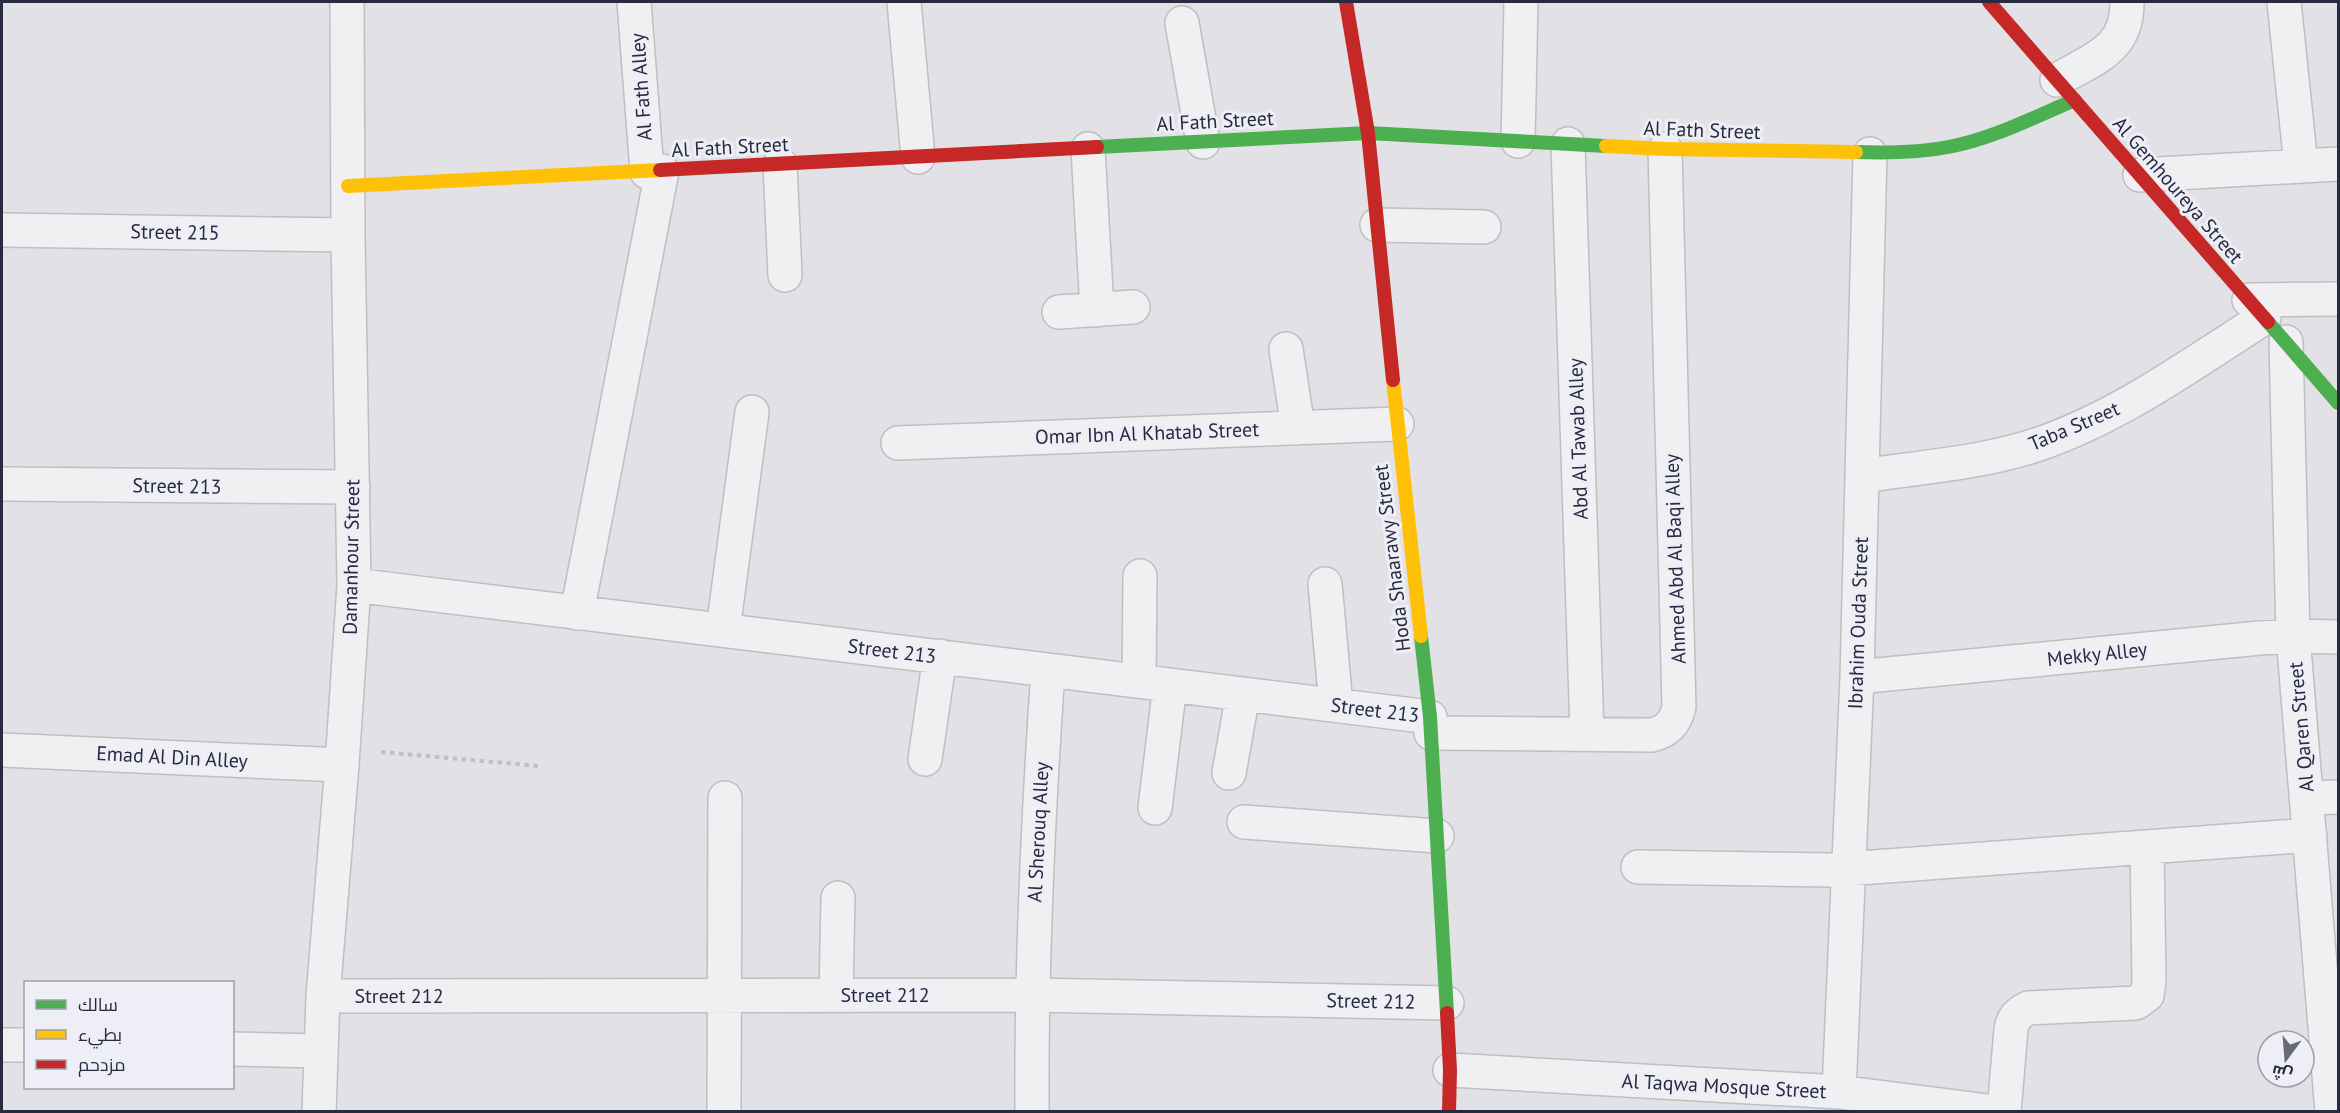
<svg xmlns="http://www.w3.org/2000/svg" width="2340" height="1113" font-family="'PT Sans',Cairo,sans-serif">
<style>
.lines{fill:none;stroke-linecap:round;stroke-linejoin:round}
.street-casing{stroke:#bebec3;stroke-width:36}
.path{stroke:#bfc0c6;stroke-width:4;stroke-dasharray:4.5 4.5;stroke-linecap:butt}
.street{stroke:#f0f0f2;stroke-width:33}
.fast{stroke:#4caf50;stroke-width:14}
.slow{stroke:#ffc107;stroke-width:14}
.jam{stroke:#c62828;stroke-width:14}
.labels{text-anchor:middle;stroke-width:6;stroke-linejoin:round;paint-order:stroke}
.street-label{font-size:20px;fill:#282a3f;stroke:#eeeff6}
</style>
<rect width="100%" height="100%" fill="#e1e1e6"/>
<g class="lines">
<g class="street-casing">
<path id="street" d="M634 2 647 172
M904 2 918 157
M2284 2 2301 166
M1182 23 1203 142
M2057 80C2093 59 2128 50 2127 2
M1518 141 1521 2
M1568 144 1587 734
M1088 149 1097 310
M780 164 785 275
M2140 175 2338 164
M1377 225 1484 227
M2 230 348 235
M2249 300 2338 299
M1059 312 1133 307
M2286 342 2293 636 2332 1112
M1286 349 1298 428
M898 443 1397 424
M1862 476C1921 467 1985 463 2042 443 2122 415 2193 363 2264 318
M2 484 353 487
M1325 584 1336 705
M354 585 1430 717
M577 613 662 171
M723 630 752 412
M1857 677 2260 638 2293 636 2338 637
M1139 681 1140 576
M1431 733 1652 735C1668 731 1675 723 1679 707L1665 149
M2 750 342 765
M925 759 940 656
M1229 773 1243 694
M2307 798 2338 797
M1155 808 1170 685
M1244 822 1437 836
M1638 867 1832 870 2310 835
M836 995 838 898
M323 996 1032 995 1447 1003
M2 1045H26
M232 1049 319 1051
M1450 1070 1839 1092 1996 1112
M1839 1092 1857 677 1870 154
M319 1112 323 996 342 765 354 585 348 235 347 2
M724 1112 725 798
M1032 1112C1031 964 1038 817 1048 670
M2004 1112 2011 1029C2013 1018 2018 1013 2028 1008L2136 1003 2147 995 2149 982 2147 847"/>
</g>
<path class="path" d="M381 752 539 766"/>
<use href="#street" class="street"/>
<path class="fast" d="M1097 147 1368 133 1606 146
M1856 152C1887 153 1917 153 1948 147 1992 139 2034 117 2075 100
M2268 322 2338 403
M1421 636 1430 717 1447 1013"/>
<path class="slow" d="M1606 146 1665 149 1856 152
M348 186 660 170
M1393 380 1421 636"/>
<path class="jam" d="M1346 2 1368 133 1393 380
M1989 2 2268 322
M660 170 1097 147
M1447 1013 1450 1070 1449 1112"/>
</g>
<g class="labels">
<g class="street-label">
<text transform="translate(641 87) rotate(-94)" y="7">Al Fath Alley</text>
<text transform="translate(1215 121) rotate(-3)" y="7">Al Fath Street</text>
<text transform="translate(1702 130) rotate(2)" y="7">Al Fath Street</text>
<text transform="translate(730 147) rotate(-3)" y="7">Al Fath Street</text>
<text transform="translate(2178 190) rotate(49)" y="7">Al Gemhoureya Street</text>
<text transform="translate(175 232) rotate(1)" y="7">Street 215</text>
<text transform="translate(2074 426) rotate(-23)" y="7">Taba Street</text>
<text transform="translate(1147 433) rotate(-2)" y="7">Omar Ibn Al Khatab Street</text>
<text transform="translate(1578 439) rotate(-92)" y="7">Abd Al Tawab Alley</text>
<text transform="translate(177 486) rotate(1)" y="7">Street 213</text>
<text transform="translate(351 557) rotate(-89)" y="7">Damanhour Street</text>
<text transform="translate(1392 558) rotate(-97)" y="7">Hoda Shaarawy Street</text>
<text transform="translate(1675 559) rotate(-92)" y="7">Ahmed Abd Al Baqi Alley</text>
<text transform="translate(1858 623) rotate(-88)" y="7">Ibrahim Ouda Street</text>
<text transform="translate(892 651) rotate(7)" y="7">Street 213</text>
<text transform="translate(2097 654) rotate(-6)" y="7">Mekky Alley</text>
<text transform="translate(1375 710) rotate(7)" y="7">Street 213</text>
<text transform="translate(2301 727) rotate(-95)" y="7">Al Qaren Street</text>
<text transform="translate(172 757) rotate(3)" y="7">Emad Al Din Alley</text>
<text transform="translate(1038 832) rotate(-87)" y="7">Al Sherouq Alley</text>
<text x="885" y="1002">Street 212</text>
<text x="399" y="1003">Street 212</text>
<text transform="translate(1371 1001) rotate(1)" y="7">Street 212</text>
<text transform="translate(1724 1086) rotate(3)" y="7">Al Taqwa Mosque Street</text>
</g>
</g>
<rect width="2340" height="1113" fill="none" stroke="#282a3f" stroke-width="6"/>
<rect x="24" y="981" width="210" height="108" fill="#eeeff6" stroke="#9fa0ad" stroke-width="1.5"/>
<rect x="36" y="1000" width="30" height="9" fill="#4caf50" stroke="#9fa0ad" stroke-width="1.5"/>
<text x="78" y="1011" font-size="18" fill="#282a3f">سالك</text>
<rect x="36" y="1030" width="30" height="9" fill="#ffc107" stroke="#9fa0ad" stroke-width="1.5"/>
<text x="78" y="1041" font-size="18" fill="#282a3f">بطيء</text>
<rect x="36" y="1060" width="30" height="9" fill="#c62828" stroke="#9fa0ad" stroke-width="1.5"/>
<text x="78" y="1071" font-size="18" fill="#282a3f">مزدحم</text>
<g transform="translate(2286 1059) rotate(196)"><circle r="28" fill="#eeeff6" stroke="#9fa0ad" stroke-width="1.5"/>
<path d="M0-4.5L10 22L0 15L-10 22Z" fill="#696a79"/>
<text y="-9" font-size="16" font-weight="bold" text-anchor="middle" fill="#282a3f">ش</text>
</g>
</svg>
